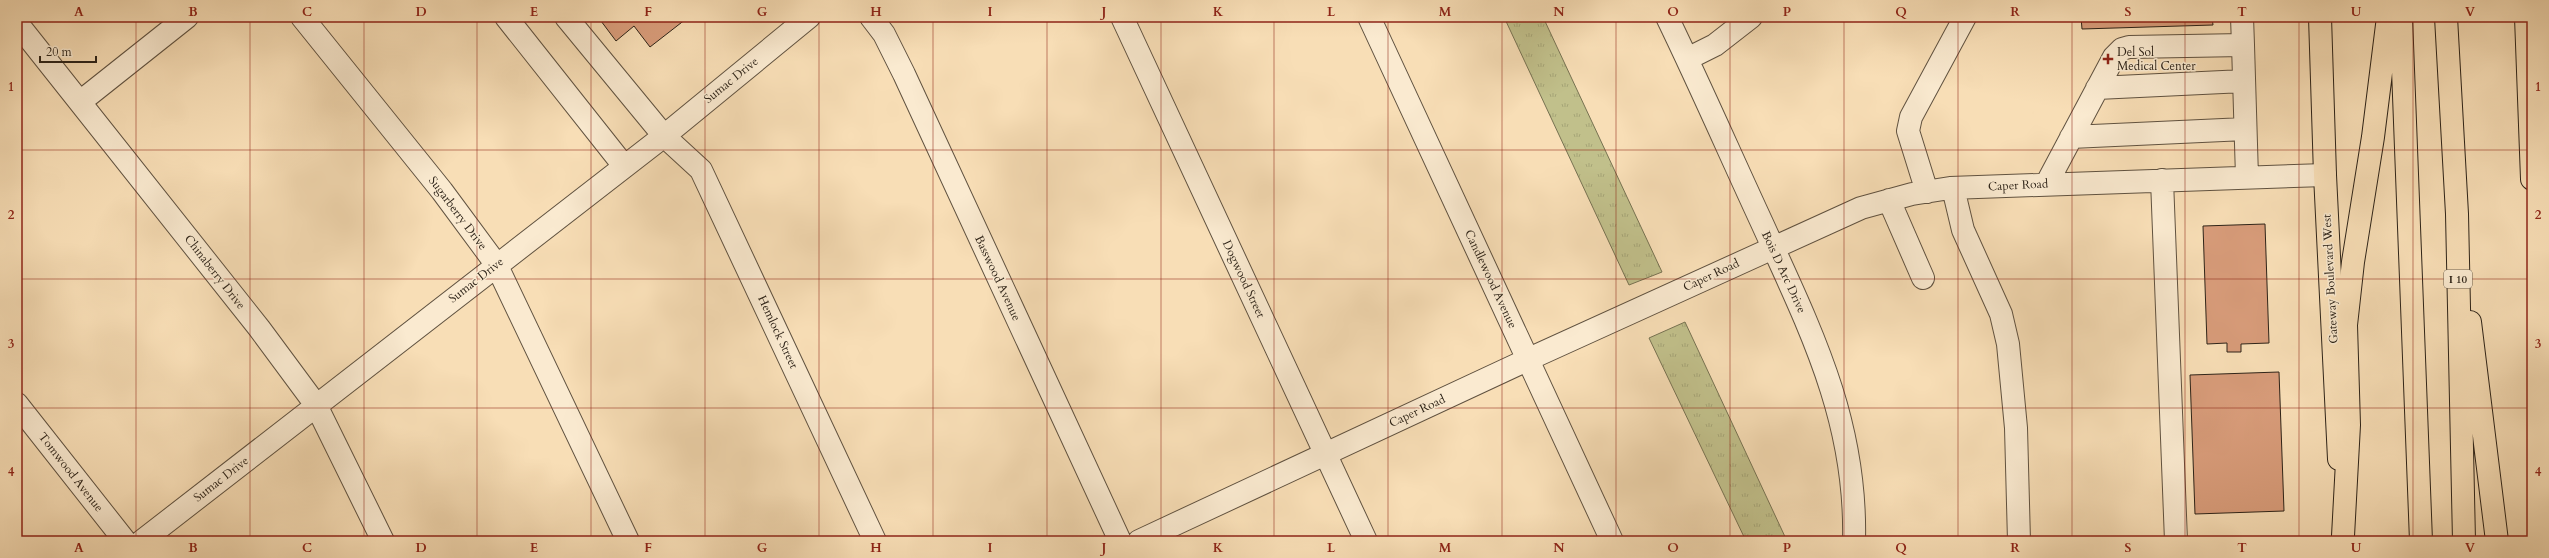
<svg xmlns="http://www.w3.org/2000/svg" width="2549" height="558" font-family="Cardo,serif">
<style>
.grass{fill:url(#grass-tufts);stroke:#777252}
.building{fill:#d89c7a;stroke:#2d2318}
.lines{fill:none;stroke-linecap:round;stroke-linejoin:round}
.minor-casing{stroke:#605240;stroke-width:24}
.major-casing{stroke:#2d2318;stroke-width:24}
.highway-casing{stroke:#2d2318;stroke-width:24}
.minor{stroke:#faead0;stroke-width:22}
.major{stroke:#f8deb6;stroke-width:22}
.highway{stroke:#f8deb6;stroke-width:22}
.grid{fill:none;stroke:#8f2418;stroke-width:1;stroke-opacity:0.55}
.poi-dot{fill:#8f2418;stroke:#faead0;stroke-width:1.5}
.labels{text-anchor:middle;stroke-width:3;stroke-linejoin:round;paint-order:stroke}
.shield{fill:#faead0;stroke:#6a5f4f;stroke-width:1}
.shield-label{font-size:11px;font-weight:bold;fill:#2d2318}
.poi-label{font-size:12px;fill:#2d2318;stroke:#faead0;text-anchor:start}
.street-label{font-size:12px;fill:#2d2318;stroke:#faead0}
.neatline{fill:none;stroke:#8f2418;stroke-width:1.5}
.grid-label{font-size:13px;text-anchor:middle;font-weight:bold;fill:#8f2418}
</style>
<defs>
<pattern id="grass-tufts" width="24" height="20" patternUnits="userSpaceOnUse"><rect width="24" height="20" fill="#c1c08b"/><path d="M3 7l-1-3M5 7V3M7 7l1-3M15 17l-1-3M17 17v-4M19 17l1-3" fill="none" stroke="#a6a577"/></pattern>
</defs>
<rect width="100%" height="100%" fill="#f8deb6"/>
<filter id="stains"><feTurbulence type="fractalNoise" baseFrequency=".005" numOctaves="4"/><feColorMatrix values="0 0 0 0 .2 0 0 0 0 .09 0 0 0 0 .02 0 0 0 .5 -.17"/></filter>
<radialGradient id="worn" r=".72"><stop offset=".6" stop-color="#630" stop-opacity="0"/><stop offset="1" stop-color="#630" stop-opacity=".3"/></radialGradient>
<path class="grass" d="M1504 17H1543L1662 272 1629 285Z
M1685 322 1787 541H1746L1649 338Z"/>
<path class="building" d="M598 17H685L686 19 650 47 634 26 616 41Z
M2081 17H2212L2213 25 2082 29Z
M2265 224 2269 343 2241 344V352H2227V343L2207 344 2203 226Z
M2279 372 2284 511 2195 514 2190 375Z"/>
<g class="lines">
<g class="minor-casing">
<path id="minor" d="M302 17 442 191 496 264 628 541
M506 17 624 166
M566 17 664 136 701 170 875 541
M871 17 884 34 904 74 1120 541
M1122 17 1366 541
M1369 17 1612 541
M1667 17C1700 85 1730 154 1762 223 1810 329 1857 420 1854 541
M2242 17 2243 45
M17 23 259 328 316 405 383 541
M1687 59 1715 45 1751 17
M2097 88 2244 81
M80 102 187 17
M2071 137 2245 129
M2162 180 2176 541
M2047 183 2114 57 2122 49 2129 47 2243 45 2247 177
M1953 188 1963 230 2001 314 2008 344 2016 428 2019 541
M1927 192 1908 131 1911 117 1965 17
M1889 200 1923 278
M17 404 125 541
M142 541 664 136 809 17
M1139 541 1529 359 1861 208 1912 194 1950 188 2325 175"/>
</g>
<g class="major-casing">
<path id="major" d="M2320 17 2325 175 2339 459
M2526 17 2532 179"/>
</g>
<g class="highway-casing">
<path id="highway" d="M2401 17 2421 541
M2446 17 2457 214 2464 541
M2470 322 2497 541
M2343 536 2349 425 2346 325 2353 262 2373 137 2388 17"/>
</g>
<use href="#minor" class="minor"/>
<use href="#major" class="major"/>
<use href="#highway" class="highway"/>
</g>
<path class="grid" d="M136 17V541M250 17V541M364 17V541M477 17V541M591 17V541M705 17V541M819 17V541M933 17V541M1047 17V541M1161 17V541M1274 17V541M1388 17V541M1502 17V541M1616 17V541M1730 17V541M1844 17V541M1958 17V541M2072 17V541M2185 17V541M2299 17V541M2413 17V541M17 150H2532M17 279H2532M17 408H2532"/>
<path class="poi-dot" d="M2106 53h4v4h4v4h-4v4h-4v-4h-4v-4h4z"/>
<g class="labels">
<rect class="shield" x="2444" y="270" width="28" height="18" rx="3"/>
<g class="shield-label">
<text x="2458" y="283">I 10</text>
</g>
<g class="poi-label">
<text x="2117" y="56">Del Sol<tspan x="2117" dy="14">Medical Center</tspan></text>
</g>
<g class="street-label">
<text transform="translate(731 80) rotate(-39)" y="4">Sumac Drive</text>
<text transform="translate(2018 185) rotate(-3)" y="4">Caper Road</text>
<text transform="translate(458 213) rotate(53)" y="4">Sugarberry Drive</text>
<text transform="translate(215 272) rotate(52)" y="4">Chinaberry Drive</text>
<text transform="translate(1784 272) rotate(65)" y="4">Bois D Arc Drive</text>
<text transform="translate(1711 275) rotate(-25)" y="4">Caper Road</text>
<text transform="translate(998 278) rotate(65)" y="4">Basswood Avenue</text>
<text transform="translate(1244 279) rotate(65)" y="4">Dogwood Street</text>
<text transform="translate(1491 279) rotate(65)" y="4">Candlewood Avenue</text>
<text transform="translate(2330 279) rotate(-93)" y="4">Gateway Boulevard West</text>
<text transform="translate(476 280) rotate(-38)" y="4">Sumac Drive</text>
<text transform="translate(778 332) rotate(65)" y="4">Hemlock Street</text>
<text transform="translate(1417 411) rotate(-25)" y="4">Caper Road</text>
<text transform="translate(71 472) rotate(52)" y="4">Tomwood Avenue</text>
<text transform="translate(221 479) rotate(-38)" y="4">Sumac Drive</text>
</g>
</g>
<rect width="2549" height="558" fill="none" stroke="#f8deb6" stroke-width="44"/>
<path d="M40 56v6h56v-6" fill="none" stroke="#2d2318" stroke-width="2"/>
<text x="46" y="56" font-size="12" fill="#2d2318" stroke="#faead0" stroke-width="3" paint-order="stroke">20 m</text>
<rect x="22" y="22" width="2505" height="514" class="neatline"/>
<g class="grid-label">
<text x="79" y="16">A</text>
<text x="193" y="16">B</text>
<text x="307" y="16">C</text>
<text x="421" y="16">D</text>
<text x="534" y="16">E</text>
<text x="648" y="16">F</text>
<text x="762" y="16">G</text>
<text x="876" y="16">H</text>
<text x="990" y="16">I</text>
<text x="1104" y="16">J</text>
<text x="1218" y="16">K</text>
<text x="1331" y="16">L</text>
<text x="1445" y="16">M</text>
<text x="1559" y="16">N</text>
<text x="1673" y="16">O</text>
<text x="1787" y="16">P</text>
<text x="1901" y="16">Q</text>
<text x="2015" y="16">R</text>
<text x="2128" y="16">S</text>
<text x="2242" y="16">T</text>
<text x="2356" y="16">U</text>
<text x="2470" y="16">V</text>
<text x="11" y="91">1</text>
<text x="2538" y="91">1</text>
<text x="11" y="219">2</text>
<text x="2538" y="219">2</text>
<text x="11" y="348">3</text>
<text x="2538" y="348">3</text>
<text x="11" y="476">4</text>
<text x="2538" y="476">4</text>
<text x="79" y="552">A</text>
<text x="193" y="552">B</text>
<text x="307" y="552">C</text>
<text x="421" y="552">D</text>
<text x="534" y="552">E</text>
<text x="648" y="552">F</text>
<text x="762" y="552">G</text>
<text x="876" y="552">H</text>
<text x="990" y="552">I</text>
<text x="1104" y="552">J</text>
<text x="1218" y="552">K</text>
<text x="1331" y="552">L</text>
<text x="1445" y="552">M</text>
<text x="1559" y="552">N</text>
<text x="1673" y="552">O</text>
<text x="1787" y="552">P</text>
<text x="1901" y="552">Q</text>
<text x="2015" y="552">R</text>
<text x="2128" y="552">S</text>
<text x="2242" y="552">T</text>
<text x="2356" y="552">U</text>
<text x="2470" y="552">V</text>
</g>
<rect width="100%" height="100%" filter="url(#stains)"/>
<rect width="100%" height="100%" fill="url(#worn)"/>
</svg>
